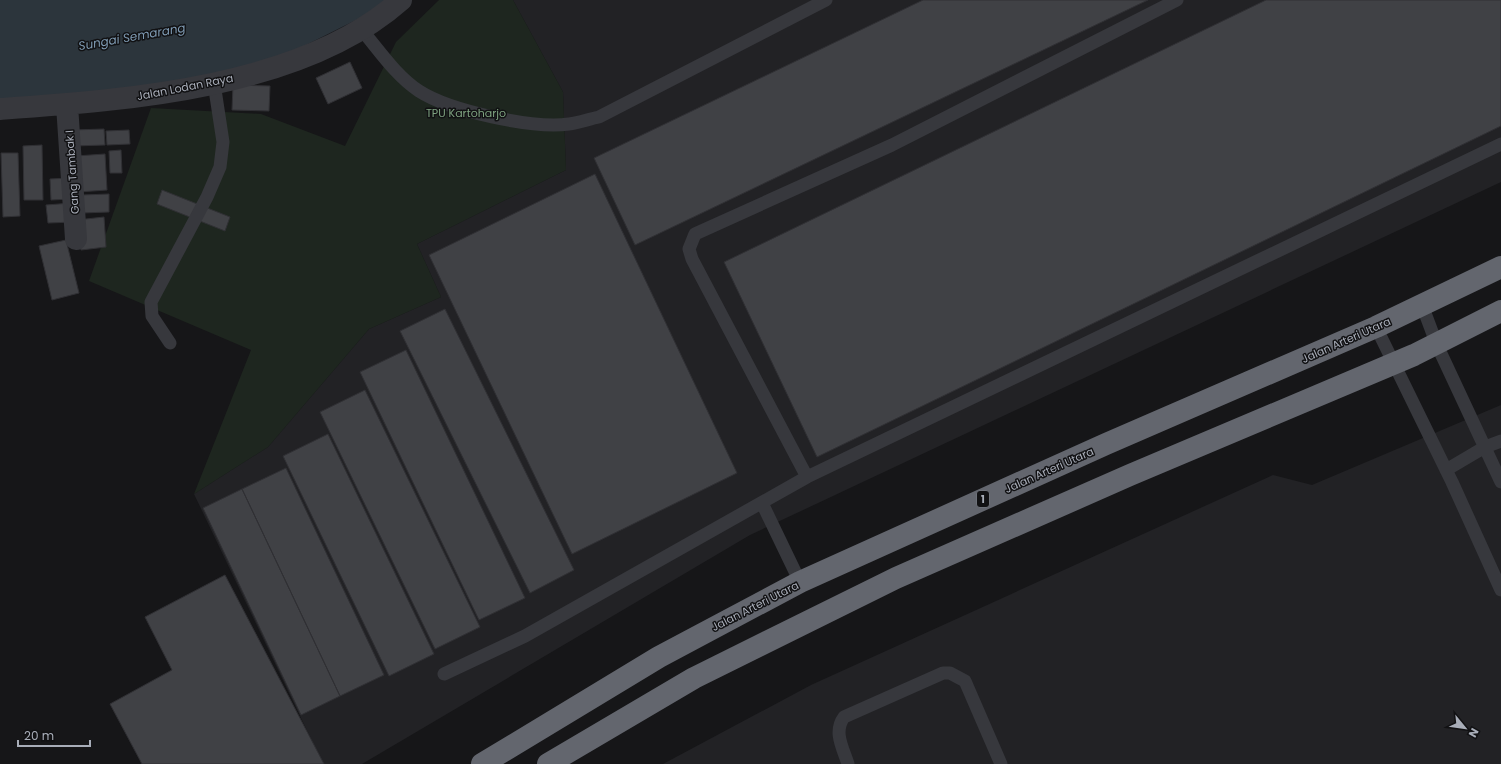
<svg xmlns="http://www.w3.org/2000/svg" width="1501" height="764" font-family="Poppins,sans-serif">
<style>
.built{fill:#222225}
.green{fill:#1e261f}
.water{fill:#2c353c}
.building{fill:#404145;stroke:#303034}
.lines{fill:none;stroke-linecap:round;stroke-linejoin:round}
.lane{stroke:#37383d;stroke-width:13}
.street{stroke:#37383d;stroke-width:22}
.highway{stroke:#63666e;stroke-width:22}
.labels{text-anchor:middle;stroke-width:3;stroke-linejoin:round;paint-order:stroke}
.shield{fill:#111113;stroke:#7b7e86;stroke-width:1}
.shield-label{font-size:10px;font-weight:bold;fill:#a8adb8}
.street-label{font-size:11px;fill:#a8adb8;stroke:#111113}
.park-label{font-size:11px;fill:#7fa381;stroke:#111113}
.water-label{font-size:12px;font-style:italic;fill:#7f9bb3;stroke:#111113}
</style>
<rect width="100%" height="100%" fill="#161618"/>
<path class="built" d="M513 0H1501V182L750 535 362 764H323L194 494 268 447 369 329 441 297 417 244 566 170 563 92Z
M1501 405V764H663L811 685 1273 475 1312 485Z"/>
<path class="green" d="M439 0H513L563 92 566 170 417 244 441 297 369 329 268 447 194 494 251 350 89 281 151 108 261 114 345 146 396 42Z"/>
<path class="water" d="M0 0H389L384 6 282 57 226 73 79 97 0 102Z"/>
<path class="building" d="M923 0H1148L635 245 594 158Z
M1266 0H1501V126L817 457 724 262Z
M350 62 362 88 328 104 316 78Z
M233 85 270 86 269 111 232 110Z
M104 129 105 145 73 146V130Z
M129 130 130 144 107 145 106 131Z
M42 145 43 200H24L23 146Z
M121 150 122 173H110L109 151Z
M1 153H18L20 216 3 217Z
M105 154 107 190 78 192 76 156Z
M595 174 737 473 572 554 429 255Z
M70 178 71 199 51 200 50 179Z
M162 190 230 217 225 231 157 204Z
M109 194V212L82 213V195Z
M72 203 73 222 48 223 46 205Z
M104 217 106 247 81 250 77 220Z
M66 240 79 293 52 300 39 246Z
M445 309 574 570 530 593 400 331Z
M406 350 525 598 479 620 360 372Z
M365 390 480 627 435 649 320 412Z
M328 434 434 654 389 676 283 456Z
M286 468 384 675 340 696 242 489Z
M242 489 340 696 301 715 203 508Z
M225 575 324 764H142L110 704 172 670 145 617Z"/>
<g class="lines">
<path class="lane" d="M361 29C379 50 396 76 419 91 450 111 533 129 569 124 579 123 589 119 599 117L826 0
M1422 305 1437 345 1501 482
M1376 327 1452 482 1501 590
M170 343 152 316 151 302 207 197 220 167 223 142 214 83
M1446 470 1485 447 1501 441
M807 477 692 259 689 249 695 234 892 145 1177 0
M762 503 800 582
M444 674 525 636 807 477 1501 144
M848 764C843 748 833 732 844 717L943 673H950L965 681 1001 764"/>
<path class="street" d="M67 105 76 239
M0 109C127 100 302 88 401 0"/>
<path class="highway" d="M482 764 659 657 800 582 1106 444 1376 327 1501 267
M548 764 694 678 896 578 1130 475 1414 355 1501 311"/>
</g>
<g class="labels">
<rect class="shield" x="977" y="491" width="12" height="16" rx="3"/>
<g class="shield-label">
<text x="983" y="503">1</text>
</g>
<g class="street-label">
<text transform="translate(185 87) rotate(-11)" y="4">Jalan Lodan Raya</text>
<text transform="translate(72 172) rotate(-94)" y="4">Gang Tambak I</text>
<text transform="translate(1346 340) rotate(-24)" y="4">Jalan Arteri Utara</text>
<text transform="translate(1049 470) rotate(-24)" y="4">Jalan Arteri Utara</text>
<text transform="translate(755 606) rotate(-27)" y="4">Jalan Arteri Utara</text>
</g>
<g class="park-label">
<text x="466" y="117">TPU Kartoharjo</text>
</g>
<g class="water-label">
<text transform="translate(132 37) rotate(-10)" y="4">Sungai Semarang</text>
</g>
</g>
<g transform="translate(1465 728) rotate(119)" stroke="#111113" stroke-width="3" paint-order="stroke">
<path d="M0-3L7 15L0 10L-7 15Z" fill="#a8adb8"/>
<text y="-6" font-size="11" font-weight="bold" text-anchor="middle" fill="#a8adb8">N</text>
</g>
<path d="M18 740v6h72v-6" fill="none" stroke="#a8adb8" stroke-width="2"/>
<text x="24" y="740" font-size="12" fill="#a8adb8" stroke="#111113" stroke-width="3" paint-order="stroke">20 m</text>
</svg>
